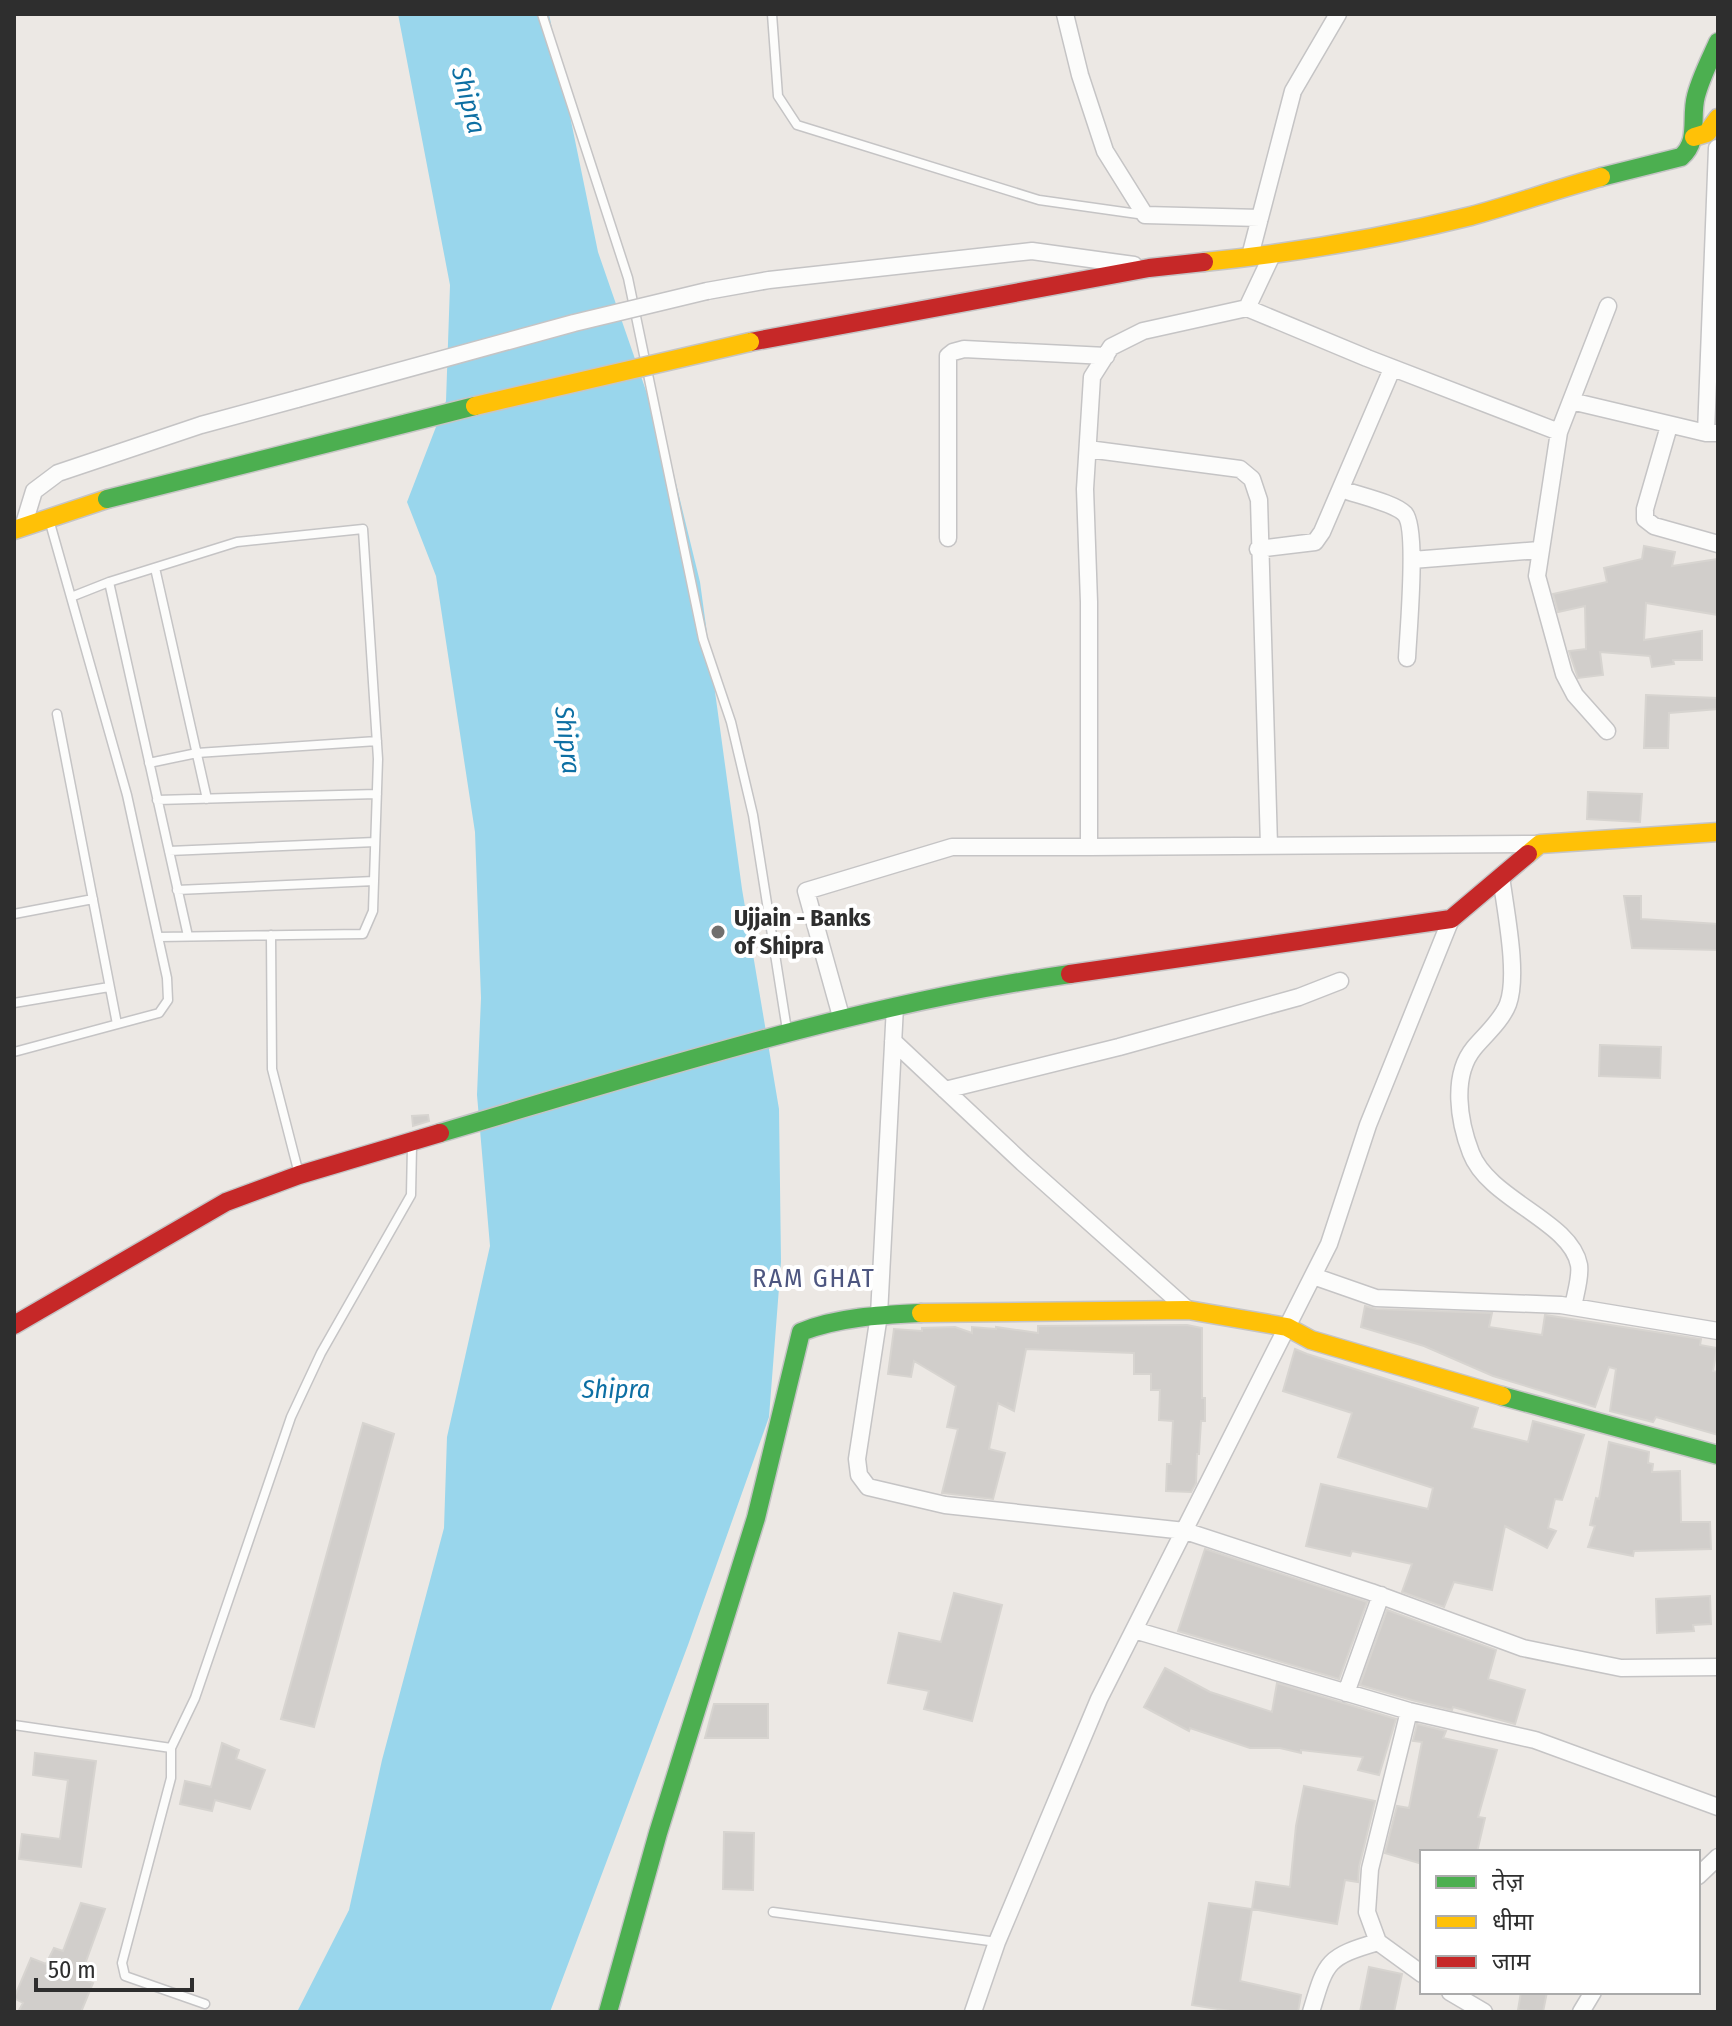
<svg xmlns="http://www.w3.org/2000/svg" width="1732" height="2026" font-family="'Fira Sans Condensed','Noto Sans Devanagari',sans-serif">
<style>
.water{fill:#99d6ec}
.building{fill:#d1cecb;stroke:#d7d4d0;stroke-width:2}
.lines{fill:none;stroke-linecap:round;stroke-linejoin:round}
.lane-casing{stroke:#c5c4c5;stroke-width:11}
.street-casing{stroke:#c5c4c5;stroke-width:19}
.fast-casing{stroke:#c5c4c5;stroke-width:21}
.slow-casing{stroke:#c5c4c5;stroke-width:21}
.jam-casing{stroke:#c5c4c5;stroke-width:21}
.lane{stroke:#fcfcfb;stroke-width:8}
.street{stroke:#fcfcfb;stroke-width:16}
.fast{stroke:#4caf50;stroke-width:18}
.slow{stroke:#ffc107;stroke-width:18}
.jam{stroke:#c62828;stroke-width:18}
.street-bridge-casing{stroke:#c5c4c5;stroke-width:19;stroke-linecap:butt}
.fast-bridge-casing{stroke:#c6c5c4;stroke-width:21;stroke-linecap:butt}
.slow-bridge-casing{stroke:#c6c5c4;stroke-width:21;stroke-linecap:butt}
.street-bridge{stroke:#fcfcfb;stroke-width:16}
.fast-bridge{stroke:#4caf50;stroke-width:18}
.slow-bridge{stroke:#ffc107;stroke-width:18}
.poi-dot{fill:#706f6e;stroke:#fff;stroke-width:3}
.labels{text-anchor:middle;stroke-width:8;stroke-linejoin:round;paint-order:stroke}
.poi-label{font-size:24px;font-weight:bold;fill:#2e2e2e;stroke:#fff;text-anchor:start}
.water-label{font-size:26px;font-style:italic;fill:#0d6fa3;stroke:#fff}
.neighbourhood-label{font-size:26px;letter-spacing:2px;fill:#4d5680;stroke:#fff}
</style>
<rect width="100%" height="100%" fill="#ece8e4"/>
<path class="water" d="M398 14H549L598 252 671 463 700 582 742 889 779 1109 781 1262 769 1417 688 1645 550 2012H297L349 1910 382 1760 444 1528 447 1437 490 1246 477 1095 481 998 475 832 436 576 407 502 446 401 450 285Z"/>
<path class="building" d="M1644 546 1675 552 1672 566 1718 559V615L1646 603 1644 640 1702 631V660H1673L1674 664 1652 667 1650 656 1600 652 1603 675 1578 678 1569 651 1586 649 1585 606 1558 612 1553 594 1607 582 1604 568 1642 559Z
M1646 695 1717 698 1718 709 1669 713 1668 748H1644Z
M1588 792 1642 794 1640 822 1587 819Z
M1624 896H1641V919L1718 924V950L1632 948Z
M1600 1045 1661 1047 1660 1078 1599 1076Z
M428 1115 429 1121 413 1126 412 1116Z
M1365 1306 1376 1309 1492 1313 1489 1327 1542 1335 1545 1315 1701 1339 1700 1345 1717 1348 1713 1371 1718 1372V1435L1656 1417 1653 1422 1610 1411 1616 1369 1609 1367 1595 1407 1493 1376 1424 1346 1361 1327Z
M1187 1325 1202 1328V1398H1205V1421H1201L1199 1454H1197L1196 1483 1191 1492 1166 1491 1167 1464H1171L1173 1421 1159 1420 1160 1390H1151V1374H1134V1353L1026 1349 1014 1411 998 1403 989 1449 1005 1453 993 1499 942 1493 958 1429 947 1427 956 1386 914 1361 911 1377 888 1374 894 1329 922 1331V1328L955 1327 972 1333V1327L996 1329V1327L1038 1333V1326Z
M1295 1349 1307 1354 1478 1408 1472 1428 1528 1442 1533 1421 1584 1435 1562 1500 1555 1499 1548 1528 1556 1531 1547 1548 1505 1526 1492 1590 1454 1582 1444 1607 1402 1592 1412 1564 1352 1551 1350 1556 1306 1546 1321 1484 1428 1509 1433 1488 1338 1457 1352 1413 1283 1391Z
M363 1423 394 1434 314 1727 281 1719Z
M1609 1442 1649 1452 1648 1463 1653 1464 1652 1472 1680 1471 1681 1522H1710L1711 1549 1634 1551 1633 1556 1588 1547 1595 1526 1590 1525 1596 1498 1599 1499Z
M1205 1549 1367 1602 1339 1679 1178 1631Z
M954 1593 1002 1605 972 1721 924 1709 929 1691 888 1683 899 1633 941 1642Z
M1710 1596 1711 1624 1693 1625 1694 1631 1657 1633 1656 1599Z
M1387 1610 1496 1650 1488 1679 1525 1690 1515 1724 1453 1707 1452 1710 1412 1700 1360 1685Z
M1165 1668 1210 1692 1272 1712 1277 1683 1396 1719 1379 1775 1358 1770 1363 1757 1301 1750V1753L1280 1748H1250L1190 1728 1189 1731 1144 1707Z
M714 1704H768V1738H705Z
M1417 1724 1446 1731 1443 1738 1497 1750 1478 1817 1485 1818 1477 1852H1422V1864L1385 1853 1397 1806 1409 1808 1422 1742 1413 1741Z
M222 1743 239 1750 236 1759 265 1770 250 1809 215 1800 212 1811 180 1804 185 1781 211 1787Z
M35 1753 96 1761 81 1867 19 1859 22 1834 60 1839 68 1780 33 1775Z
M1304 1786 1375 1801 1359 1867 1358 1882 1345 1880 1337 1924 1252 1909 1256 1882 1290 1887 1296 1826Z
M724 1832 754 1833 753 1890 723 1889Z
M81 1903 105 1909 80 1978 93 1983 81 2012H18L23 2003 14 1998 31 1958 46 1964 54 1948 63 1951Z
M1209 1903 1252 1909 1240 1981 1301 1995 1298 2012H1236L1192 2005Z
M1369 1967 1402 1974 1394 2012H1360Z
M1521 1992H1547L1543 2012 1518 2010Z"/>
<g class="lines">
<g class="lane-casing">
<path id="lane" d="M542 14 628 278 703 639 731 722 753 815 787 1030
M772 14 778 96 797 125 1039 200 1145 215
M155 568 207 799
M109 582 188 936
M71 597 109 582 237 542 363 529 378 759 373 911 363 934 158 937
M57 714 117 1024
M149 763 197 753 377 741
M157 800 377 794
M169 851 375 842
M177 890 374 881
M14 914 93 899
M271 935 272 1069 299 1174
M14 1003 109 987
M14 1052 159 1013 168 1000 167 978 127 795 50 523
M14 1725 171 1748
M773 1912 997 1942
M205 2004 125 1976 122 1963 171 1778V1748L195 1698 291 1417 321 1353 411 1195 412 1146"/>
</g>
<g class="street-casing">
<path id="street" d="M1065 14 1080 75 1105 151 1145 215 1260 218
M1717 148 1706 433H1718
M1272 255 1247 308 1367 358 1559 432 1571 401 1706 433
M1250 256 1293 91 1338 14
M707 291 769 280 1032 251 1134 265
M1247 308 1143 331 1111 347 1092 377 1085 489 1089 602V847L1540 844
M1571 401 1608 306
M1669 426 1645 509V519L1654 526 1718 544
M1559 432 1537 576 1564 674 1575 695 1607 731
M1088 449 1240 469 1252 479 1259 500 1269 846
M1341 489C1357 495 1395 503 1405 514 1418 529 1408 634 1407 658
M23 527 34 491 58 473 201 425 297 399
M948 538V356L953 352 964 349 1106 356
M1258 549 1315 542 1322 532 1392 369
M1412 560 1539 550
M1501 876C1505 909 1519 974 1508 1004 1502 1020 1485 1035 1474 1048 1451 1076 1459 1122 1471 1153 1489 1200 1571 1221 1579 1265 1581 1277 1575 1295 1573 1307
M895 1006 879 1315 857 1459 859 1475 868 1487 945 1505 1185 1531 1371 1592 1523 1648 1621 1668 1718 1667
M842 1020 806 891 952 847H1089
M893 1041 1023 1163 1188 1310
M945 1090 1119 1047 1299 997 1340 981
M1313 1276 1376 1298 1561 1305 1718 1331
M1134 1630 1409 1711 1535 1740 1718 1807
M1346 1693 1381 1595
M1409 1711 1370 1869 1367 1912 1378 1942 1422 1974
M1698 1876 1718 1857
M1450 1992 1484 2012
M973 2012 997 1942 1099 1699 1329 1244 1368 1125 1451 919
M1311 2012C1326 1962 1326 1957 1378 1942
M1581 2012 1593 1992"/>
</g>
<g class="fast-casing">
<path id="fast" d="M1601 177 1681 157C1700 141 1690 118 1696 96 1701 77 1710 60 1718 42
M440 1133C648 1072 855 1005 1070 974
M1502 1396 1718 1455
M608 2012 658 1833 756 1518 801 1332C838 1317 882 1315 921 1313"/>
</g>
<g class="slow-casing">
<path id="slow" d="M1694 137 1707 133 1718 118
M1204 262C1294 253 1383 238 1471 216 1515 204 1557 189 1601 177
M14 530 107 499
M1528 854 1540 844 1718 832
M921 1313 1188 1310 1287 1327 1311 1340 1502 1396"/>
</g>
<g class="jam-casing">
<path id="jam" d="M750 342 1149 268 1204 262
M1070 974 1451 919 1528 854
M14 1325 226 1202 299 1175 440 1133"/>
</g>
<use href="#lane" class="lane"/>
<use href="#street" class="street"/>
<use href="#fast" class="fast"/>
<use href="#slow" class="slow"/>
<use href="#jam" class="jam"/>
<g class="street-bridge-casing">
<path id="street-bridge" d="M297 399 574 323 707 291"/>
</g>
<g class="fast-bridge-casing">
<path id="fast-bridge" d="M107 499 475 406"/>
</g>
<g class="slow-bridge-casing">
<path id="slow-bridge" d="M475 406 750 342"/>
</g>
<use href="#street-bridge" class="street-bridge"/>
<use href="#fast-bridge" class="fast-bridge"/>
<use href="#slow-bridge" class="slow-bridge"/>
</g>
<circle class="poi-dot" cx="718" cy="932" r="8"/>
<g class="labels">
<g class="poi-label">
<text x="734" y="926">Ujjain - Banks<tspan x="734" dy="28">of Shipra</tspan></text>
</g>
<g class="water-label">
<text transform="translate(469 100) rotate(75)" y="9">Shipra</text>
<text transform="translate(568 740) rotate(83)" y="9">Shipra</text>
<text x="616" y="1398">Shipra</text>
</g>
<g class="neighbourhood-label">
<text x="814" y="1287">RAM GHAT</text>
</g>
</g>
<rect width="1732" height="2026" fill="none" stroke="#2e2e2e" stroke-width="32"/>
<rect x="1420" y="1850" width="280" height="144" fill="#ffffff" stroke="#ababab" stroke-width="2"/>
<rect x="1436" y="1876" width="40" height="12" fill="#4caf50" stroke="#ababab" stroke-width="2"/>
<text x="1492" y="1890" font-size="24" fill="#2e2e2e">तेज़</text>
<rect x="1436" y="1916" width="40" height="12" fill="#ffc107" stroke="#ababab" stroke-width="2"/>
<text x="1492" y="1930" font-size="24" fill="#2e2e2e">धीमा</text>
<rect x="1436" y="1956" width="40" height="12" fill="#c62828" stroke="#ababab" stroke-width="2"/>
<text x="1492" y="1970" font-size="24" fill="#2e2e2e">जाम</text>
<path d="M36 1978v12h156v-12" fill="none" stroke="#2e2e2e" stroke-width="4"/>
<text x="48" y="1978" font-size="24" fill="#2e2e2e" stroke="#ffffff" stroke-width="6" paint-order="stroke">50 m</text>
</svg>
